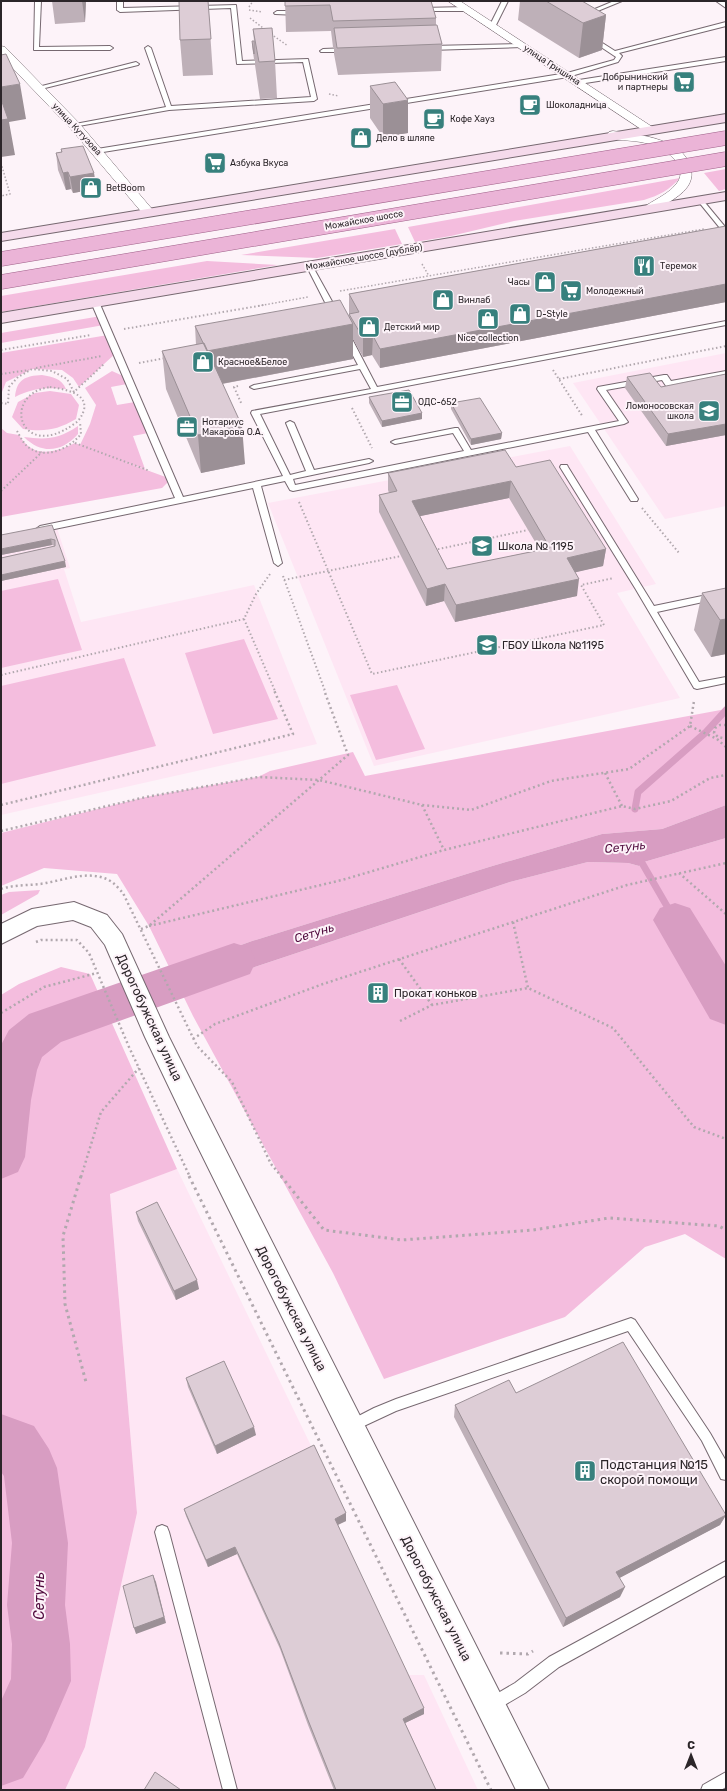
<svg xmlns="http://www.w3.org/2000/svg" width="727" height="1791" font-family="Rubik,sans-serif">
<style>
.built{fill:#fee6f4}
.green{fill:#f4bdde}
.water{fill:#d89dc2}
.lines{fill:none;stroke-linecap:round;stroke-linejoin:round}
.stream{stroke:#d89dc2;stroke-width:7}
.river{fill:#d89dc2;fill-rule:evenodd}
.service-casing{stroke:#766870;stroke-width:2}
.minor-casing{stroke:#766870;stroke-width:1}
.tertiary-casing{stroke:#766870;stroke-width:2}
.secondary-casing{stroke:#766870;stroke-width:2}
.path-far3{stroke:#b1a8ae;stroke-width:1.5;stroke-dasharray:1.5 2;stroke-linecap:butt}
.path-far2{stroke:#b1a8ae;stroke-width:2;stroke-dasharray:1.5 2.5;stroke-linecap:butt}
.path-far1{stroke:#b1a8ae;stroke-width:2.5;stroke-dasharray:2 3;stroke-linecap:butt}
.path{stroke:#b1a8ae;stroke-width:3;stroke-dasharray:2.5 4;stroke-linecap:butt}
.service{fill:#fff;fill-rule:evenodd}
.minor{fill:#fff;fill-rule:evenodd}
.tertiary{fill:#fff;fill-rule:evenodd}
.secondary{fill:#f5daeb;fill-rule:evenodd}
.primary-bridge-casing{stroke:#9f6189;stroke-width:15;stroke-linecap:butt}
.primary-bridge{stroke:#ebb4d7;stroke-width:14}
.wall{fill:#beb0b8;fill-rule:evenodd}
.shaded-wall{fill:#9b9096}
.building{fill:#ddcdd6;stroke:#9b9096;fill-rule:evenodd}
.labels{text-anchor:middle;stroke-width:4;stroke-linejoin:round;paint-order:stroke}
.far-street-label{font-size:9px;fill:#2b2529;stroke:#fdf3f9}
.far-poi-label{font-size:9px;fill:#2b2529;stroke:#fdf3f9;text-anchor:start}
.poi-label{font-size:11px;fill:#2b2529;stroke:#fdf3f9;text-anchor:start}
.water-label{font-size:12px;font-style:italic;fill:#500a3d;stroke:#fdf3f9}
.near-street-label{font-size:13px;fill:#2b2529;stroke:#fdf3f9}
.near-poi-label{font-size:13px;fill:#2b2529;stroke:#fdf3f9;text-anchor:start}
.near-water-label{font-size:14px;font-style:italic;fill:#500a3d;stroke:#fdf3f9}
</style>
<rect width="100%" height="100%" fill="#fdf3f9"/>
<path class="built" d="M726 353V506L665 519 573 383Z
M570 446 656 584 617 593 680 698 374 766 268 503Z
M57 528 70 568 64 569 81 622 254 585 317 744 1 815V540Z
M177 1169 315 1454 336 1526 407 1675H424L478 1790H65L85 1747 137 1513 110 1193Z"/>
<path class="green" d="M726 169V189L719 191 704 173Z
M680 178C669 190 660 195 644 200L514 221 451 236 415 242 408 227Z
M395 229 402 244 317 258 241 255Z
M207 261 278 265 1 312V296Z
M101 316 104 325 1 343V333Z
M108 335 116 353 79 387 73 378 62 370 32 369 6 382 2 392 1 405V374L64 363 1 374V353Z
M112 371 123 376 127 384 111 387 117 405 135 402 148 433 133 436 145 469 122 461 171 479 162 488 1 517V428L7 433 19 435C33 459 54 453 75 443L80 445 90 424 96 405 85 388Z
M42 375C53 377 61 378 66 389 46 387 32 388 15 397 17 379 25 376 42 375Z
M50 391 71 394 79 405 76 419C57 430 45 432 23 429L12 417 18 402 35 393Z
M78 426V434C62 452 42 455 24 437 46 440 59 439 78 426Z
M58 579 82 650 1 668V591Z
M244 639 278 719 213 734 185 653Z
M124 658 156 746 1 784V686Z
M397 685 425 749 376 760 350 695Z
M726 709V805L662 829 602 834 489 867 252 941 172 970 186 995 231 975 510 882 588 862 628 863 639 866 644 862 726 838V1259L685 1234 645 1247 565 1317 384 1379 333 1273 193 1016 149 926 117 874 44 868 1 886V833L146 797 258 777 270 771 353 752 365 776Z
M40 890 38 894 1 915V895L9 892Z
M61 967 90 974 177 1169 110 1194 137 1513 85 1747 65 1790H1V995L19 984Z"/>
<path class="water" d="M726 805V838L644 862 639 866 628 863 588 862 510 882 231 975 185 996 172 970 252 941 489 867 602 834 662 829Z"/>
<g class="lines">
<path class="stream" d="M635 809 638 792 705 733 726 710
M638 856 675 920"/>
<path class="river" d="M675 903 690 908 726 966V1025L710 1019 653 920 660 908Z
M234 943 250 948 256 961 250 974 61 1042 42 1057 37 1070 31 1100 25 1157 18 1172 1 1179V1045L9 1030 29 1014Z
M1 1414 34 1426 49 1449 57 1468 68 1543 65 1605 70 1644 71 1681 45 1741 23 1778 1 1786V1701L11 1679 12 1644 7 1605 12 1543 4 1476 1 1472Z"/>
<g class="service-casing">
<path id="service" d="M35 1H41L39 47 110 46 113 48 110 50H34Z
M117 1H123V8L236 5 242 61 308 59 317 99 314 101 169 110 73 127 72 126 75 124 166 107 145 48 148 46 151 48 171 106 311 97 303 62 237 64 231 8 120 12 117 10Z
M502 1H508L495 27 490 28 489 27Z
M614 1H622L588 15 583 14Z
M716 1H723L726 3V8Z
M421 8 467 7 470 9 467 11H419L418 10Z
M277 11H299L302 13 299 15 275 14 274 13Z
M726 22V26L619 53 622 56 618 62 568 77 97 153 94 151 97 149 567 73 614 60 616 57 589 39V37H593L615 51Z
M524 44 525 45 522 47 430 50 427 48 430 46Z
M323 49 348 48 351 50 348 52H321L320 51Z
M726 57V61L579 84 576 82 579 80Z
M136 62 139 64 138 65 37 90 34 88Z
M698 199H702L726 228V234L724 233 698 201Z
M308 266 313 267 339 314 338 316 331 314 307 267Z
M92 300 99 302 183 497 283 476 251 413 252 411 371 389 360 369 254 389 250 387 254 385 358 365 343 337 347 335 351 337 377 387 726 321V325L260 414 290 475 306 471 286 423 290 421 294 423 314 470 369 459 373 461 369 463 293 479 295 485 464 451 453 433 395 444 391 442 395 440 455 428H458L471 450 619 421 597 389 598 387 664 375H667L671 381 726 371V375L669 386H666L662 380 606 390 628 422 624 424 595 430 638 499 637 501H631L588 432 293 491 290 490 285 481 261 486 282 563 278 566 274 563 253 488 40 532 37 531 36 529 40 526 175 498 91 302Z
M561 465H567L568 467 654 606 726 591V597L657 612 699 682 726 677V683L697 689 694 688 635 588 560 467Z
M631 1318 635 1320 710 1433 726 1461V1480L721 1479 702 1441 628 1331 396 1411 351 1432 347 1430 345 1426 347 1422 374 1408 396 1399Z
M162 1525 167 1527 169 1532 237 1790H223L155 1532 157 1527Z
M726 1561V1575L559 1667 525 1693 496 1710 491 1712 486 1710 484 1705 486 1700 515 1683 549 1657Z
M726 1772V1787L721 1790H701L703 1785Z"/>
</g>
<g class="minor-casing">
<path id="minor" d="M448 1H460L657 130 655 133H647Z
M1 46 5 47 79 123 152 209 154 212 152 215H144L71 129 1 56Z
M613 131C631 134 650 135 667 143 676 146 684 153 688 161 699 182 683 194 666 204 659 208 655 213 647 211L645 208 647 205C656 199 670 193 677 183 690 165 664 148 649 144 636 140 622 141 609 138L607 135 609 132Z"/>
</g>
<g class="tertiary-casing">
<path id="tertiary" d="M74 902 107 915 122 934 169 1037 205 1109 549 1790H516L187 1125 145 1037 105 945 91 927 73 920 37 926 1 944V924L32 909Z"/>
</g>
<g class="secondary-casing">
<path id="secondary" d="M726 114V122L1 241V233Z
M726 192V200L1 323V313Z"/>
</g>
<path class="path-far3" d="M249 7 253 1
M249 10 262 12
M250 18 267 31
M271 34 288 46
M329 94 339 96
M1 163 10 194 1 196
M422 264 429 276
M340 291 704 229
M258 306 308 297"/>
<path class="path-far2" d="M124 329 264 305
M1 350 91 335
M139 363 166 358
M36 368 102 356
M553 370 583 417
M1 374 29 370
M559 379 726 346
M238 386 234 387 242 405
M50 387C62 389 88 392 84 410 82 416 79 421 74 424 20 463 0 394 50 387Z
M1 403 8 404 9 387 18 377 32 369 52 371 67 379 74 392 104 364
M352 408 372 448
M17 431C20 436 23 443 28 447 45 460 69 449 81 434L80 422
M75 443 150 471
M1 491 42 452
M299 502 372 674 604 625 581 585 614 578
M642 508 679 553
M434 550 528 530
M270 574 256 594 244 619 275 691
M283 576 325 691
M284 580 401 556
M1 675 244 619"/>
<path class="path-far1" d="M726 725H720L715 728 714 733 718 737 726 739
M690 726 717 739 726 747
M605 773 622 806
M1 805 293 734 274 690
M422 805 444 850
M1 831 146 797 258 777 319 780 422 805 471 810 551 781 629 769 690 726 694 701
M679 873 726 914
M1 889C16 884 31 886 46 883 68 879 92 869 112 882 116 885 120 890 123 893L197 1046 232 1082 271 1164 282 1177
M513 922 528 988
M149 926 342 880 444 850 622 806 635 809 671 801 710 778 726 775
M141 929 149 926 348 755 324 690
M36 942 41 940H77L89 953 129 1047 190 1177
M399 959 432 1005
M1 1013 44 987 97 973
M400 1021 432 1005 528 988 613 1028 694 1127 726 1139
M193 1039 215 1024 323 984 627 885 726 863
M81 1177 101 1112 139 1068"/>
<path class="path" d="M81 1176 63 1236 65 1304 86 1382
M189 1176 491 1790
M281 1176 324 1230 402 1240 533 1230 609 1218 719 1226 726 1230
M500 1653 528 1654 533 1651"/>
<use href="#service" class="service"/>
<use href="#minor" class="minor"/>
<use href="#tertiary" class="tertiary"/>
<use href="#secondary" class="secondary"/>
<g class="primary-bridge-casing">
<path id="primary-bridge" d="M1 259 726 138
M1 282 726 159"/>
</g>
<use href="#primary-bridge" class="primary-bridge"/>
</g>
<path class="wall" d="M52 1H86L85 22 55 24Z
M208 1 213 75 183 76 180 40Z
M285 1H431L436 18V25L442 44 441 71 338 75 334 54V47H333L331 31 286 32Z
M520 1H582L606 15 602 50 579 58 518 20Z
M253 29 275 61 277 98 260 99 255 65V59H254L252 46V41H254Z
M370 86 408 133 383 137 370 118Z
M61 149 94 173 96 189 73 193 71 189 66 190 58 170 56 153 61 152Z
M726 226V302L380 368 372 355 363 357 353 339V359L222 384 245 464 201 473 166 389 162 351 196 345 195 326 349 318V294Z
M726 374V435L666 446 625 388 627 377 661 387Z
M369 397 422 413V419L382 427 369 403Z
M451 403 502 433 501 439 471 445 451 409Z
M516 467 606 549 603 566 575 572 577 596 455 622 444 601 426 606 379 512V495L389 493 388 490V473ZM509 498 540 550 447 569 420 516Z
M52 525 66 567 1 581V558L55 546 52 545 1 555Z
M726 588V654L711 657 694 630 702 593Z
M136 1212 199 1289 176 1300 138 1221Z
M186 1378 256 1435 217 1454 188 1387Z
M516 1393 726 1514V1515L720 1525 619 1578 620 1597 563 1627 454 1417 455 1405Z
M184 1509 346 1513V1521L338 1525 424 1714 405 1723 436 1790H334L308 1725 280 1649 237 1554 208 1567 186 1516Z"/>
<path class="shaded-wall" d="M82 1H86L85 22Z
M606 15 602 50 579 58 583 23Z
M20 84 26 119 9 122 15 155 1 157V87Z
M408 100V133L383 137V104Z
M68 172 71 189 66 190 63 173Z
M94 173 96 189 73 193 70 177Z
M726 284V302L380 368V349Z
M353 324V359L210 386 207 351Z
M373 336 372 355 363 357V338Z
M422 413V419L382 427V421Z
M726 424V435L666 446 668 434Z
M242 426 245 464 201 473 198 435Z
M502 433 501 439 471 445V439Z
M511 481 509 498 411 518 412 501Z
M51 539 52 545 1 555V549Z
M606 549 603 566 564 575 567 558Z
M65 561 66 567 1 581V575Z
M579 579 577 596 455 622 456 605Z
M445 584 444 601 426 606 427 589Z
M726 619V654L711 657 720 620Z
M197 1280 199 1289 176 1300 174 1291Z
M254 1427 256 1435 217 1454 215 1446Z
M346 1513V1521L335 1526V1519Z
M726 1515 720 1525 612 1582 616 1572Z
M235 1547 237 1554 208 1567 206 1560Z
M153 1575 156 1582 166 1623 136 1634 134 1628Z
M625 1587 620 1597 563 1627 566 1618Z
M424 1708V1714L403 1724V1719Z"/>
<path class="building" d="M179 1H208L211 39 180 40Z
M285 1H431L436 18 333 21 330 5 285 6Z
M546 1H582L606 15 583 23Z
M437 25 442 44 337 48 334 28Z
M272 28 275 61 259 62 253 29Z
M252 41H254V54Z
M6 54 20 84 1 87V55Z
M395 82 408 100 383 104 370 86Z
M1 99 8 119 1 120Z
M83 146 94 173 70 177 68 172 63 173 56 153 62 152 61 149Z
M726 226V284L380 349 373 336 363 338 349 314 359 312 349 294Z
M340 300 353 324 207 351 195 326Z
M204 343 242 426 198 435 162 351Z
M650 373 661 387 726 374V424L668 434 627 377Z
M409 390 422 413 382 421 369 397Z
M480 398 502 433 471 439 451 403Z
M505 450 516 467 550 460 606 549 567 558 579 579 456 605 445 584 427 589 379 495 397 491 388 473ZM511 481 550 548 447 569 412 501Z
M52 525 65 561 1 575V558L55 546V540L51 539 1 549V535Z
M726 588V619L720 620 702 593Z
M157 1202 197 1280 174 1291 136 1212Z
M623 1342 726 1515 616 1572 625 1587 566 1618 455 1405 509 1380 516 1393Z
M224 1361 254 1427 215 1446 186 1378Z
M314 1445 346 1513 335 1519 424 1708 403 1719 436 1790H336L308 1720 279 1643 235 1547 206 1560 184 1509Z
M153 1575 164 1617 134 1628 123 1586Z
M155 1772 181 1790H144Z"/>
<defs>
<g id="supermarket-square" transform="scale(1.15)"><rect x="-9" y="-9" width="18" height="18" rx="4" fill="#37807d" stroke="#fdf3f9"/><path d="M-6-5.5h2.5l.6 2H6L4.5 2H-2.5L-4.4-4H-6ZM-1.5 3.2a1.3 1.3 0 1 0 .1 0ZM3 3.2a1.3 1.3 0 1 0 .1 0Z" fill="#fff"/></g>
<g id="cafe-square" transform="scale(1.15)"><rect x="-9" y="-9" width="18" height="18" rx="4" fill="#37807d" stroke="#fdf3f9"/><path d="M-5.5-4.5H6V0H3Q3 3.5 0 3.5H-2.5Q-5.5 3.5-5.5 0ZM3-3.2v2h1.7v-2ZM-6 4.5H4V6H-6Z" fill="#fff"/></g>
<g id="shop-square" transform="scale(1.15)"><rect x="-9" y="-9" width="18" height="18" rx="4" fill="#37807d" stroke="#fdf3f9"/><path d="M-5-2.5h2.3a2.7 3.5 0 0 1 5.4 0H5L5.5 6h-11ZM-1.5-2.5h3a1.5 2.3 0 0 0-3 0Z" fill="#fff"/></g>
<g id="restaurant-square" transform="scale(1.15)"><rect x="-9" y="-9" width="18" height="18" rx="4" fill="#37807d" stroke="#fdf3f9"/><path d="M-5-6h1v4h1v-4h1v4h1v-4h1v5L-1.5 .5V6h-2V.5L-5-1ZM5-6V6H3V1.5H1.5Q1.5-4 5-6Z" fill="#fff"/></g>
<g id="office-square" transform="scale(1.15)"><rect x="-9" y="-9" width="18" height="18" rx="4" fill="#37807d" stroke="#fdf3f9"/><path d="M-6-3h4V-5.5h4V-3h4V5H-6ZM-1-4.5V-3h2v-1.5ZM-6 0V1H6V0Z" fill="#fff"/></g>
<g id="school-square" transform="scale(1.15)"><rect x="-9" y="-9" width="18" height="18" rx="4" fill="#37807d" stroke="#fdf3f9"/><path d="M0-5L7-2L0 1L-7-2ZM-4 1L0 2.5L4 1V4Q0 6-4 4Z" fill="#fff"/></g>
<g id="building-square" transform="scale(1.15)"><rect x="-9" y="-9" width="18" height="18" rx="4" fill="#37807d" stroke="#fdf3f9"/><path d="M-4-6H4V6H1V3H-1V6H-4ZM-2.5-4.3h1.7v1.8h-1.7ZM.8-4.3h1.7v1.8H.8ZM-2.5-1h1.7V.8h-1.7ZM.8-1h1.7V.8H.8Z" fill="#fff"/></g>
</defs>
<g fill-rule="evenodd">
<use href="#supermarket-square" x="684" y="82"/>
<use href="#cafe-square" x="530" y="105"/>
<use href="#cafe-square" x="434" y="119"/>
<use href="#shop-square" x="361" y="138"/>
<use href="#supermarket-square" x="215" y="163"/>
<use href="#shop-square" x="91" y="188"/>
<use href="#restaurant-square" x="644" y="266"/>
<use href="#shop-square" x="545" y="282"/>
<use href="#supermarket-square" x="571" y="291"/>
<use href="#shop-square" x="443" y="300"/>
<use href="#shop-square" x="520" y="314"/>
<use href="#shop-square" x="488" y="319"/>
<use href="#shop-square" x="369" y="327"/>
<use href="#shop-square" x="203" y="362"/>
<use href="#office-square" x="402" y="402"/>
<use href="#school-square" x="709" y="411"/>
<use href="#office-square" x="187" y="427"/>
<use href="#school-square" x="482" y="546"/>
<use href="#school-square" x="487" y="645"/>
<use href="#building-square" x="378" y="993"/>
<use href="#building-square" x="585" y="1471"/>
</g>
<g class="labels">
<g class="far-street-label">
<text transform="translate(552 65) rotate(33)" y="3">улица Гришина</text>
<text transform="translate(77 129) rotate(47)" y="3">улица Кутузова</text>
<text transform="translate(364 220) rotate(-10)" y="3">Можайское шоссе</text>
<text transform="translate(364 257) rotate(-10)" y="3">Можайское шоссе (дублёр)</text>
</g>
<g class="far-poi-label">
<text x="668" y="80" text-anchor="end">Добрынинский<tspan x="668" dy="10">и партнеры</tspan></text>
<text x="546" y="108">Шоколадница</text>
<text x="450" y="122">Кофе Хауз</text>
<text x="376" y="141">Дело в шляпе</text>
<text x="230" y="166">Азбука Вкуса</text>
<text x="106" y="191">BetBoom</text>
<text x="660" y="269">Теремок</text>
<text x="530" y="285" text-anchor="end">Часы</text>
<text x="586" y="294">Молодежный</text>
<text x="458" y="303">Винлаб</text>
<text x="536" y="317">D-Style</text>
<text x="384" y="330">Детский мир</text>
<text x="488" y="341" text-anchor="middle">Nice collection</text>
<text x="218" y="365">Красное&amp;Белое</text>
<text x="418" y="405">ОДС-652</text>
<text x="694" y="409" text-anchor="end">Ломоносовская<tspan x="694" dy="10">школа</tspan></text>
<text x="202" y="425">Нотариус<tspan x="202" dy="10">Макарова О.А.</tspan></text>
</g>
<g class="poi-label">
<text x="498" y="550">Школа № 1195</text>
<text x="502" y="649">ГБОУ Школа №1195</text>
<text x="394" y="997">Прокат коньков</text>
</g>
<g class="water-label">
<text transform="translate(625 847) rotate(-6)" y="4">Сетунь</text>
<text transform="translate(314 933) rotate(-17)" y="4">Сетунь</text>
</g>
<g class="near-street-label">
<text transform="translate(150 1017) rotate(65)" y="5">Дорогобужская улица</text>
<text transform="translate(292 1308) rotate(63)" y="5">Дорогобужская улица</text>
<text transform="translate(437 1598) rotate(63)" y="5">Дорогобужская улица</text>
</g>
<g class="near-poi-label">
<text x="600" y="1469">Подстанция №15<tspan x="600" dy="15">скорой помощи</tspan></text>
</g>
<g class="near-water-label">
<text transform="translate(39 1596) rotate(-90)" y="5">Сетунь</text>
</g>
</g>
<rect width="727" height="1791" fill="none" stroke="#2b2529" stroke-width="4"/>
<g transform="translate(691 1755)" stroke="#fdf3f9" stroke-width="3" paint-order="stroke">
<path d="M0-3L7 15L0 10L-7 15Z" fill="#2b2529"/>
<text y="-6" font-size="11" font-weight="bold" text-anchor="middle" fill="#2b2529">С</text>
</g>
</svg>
